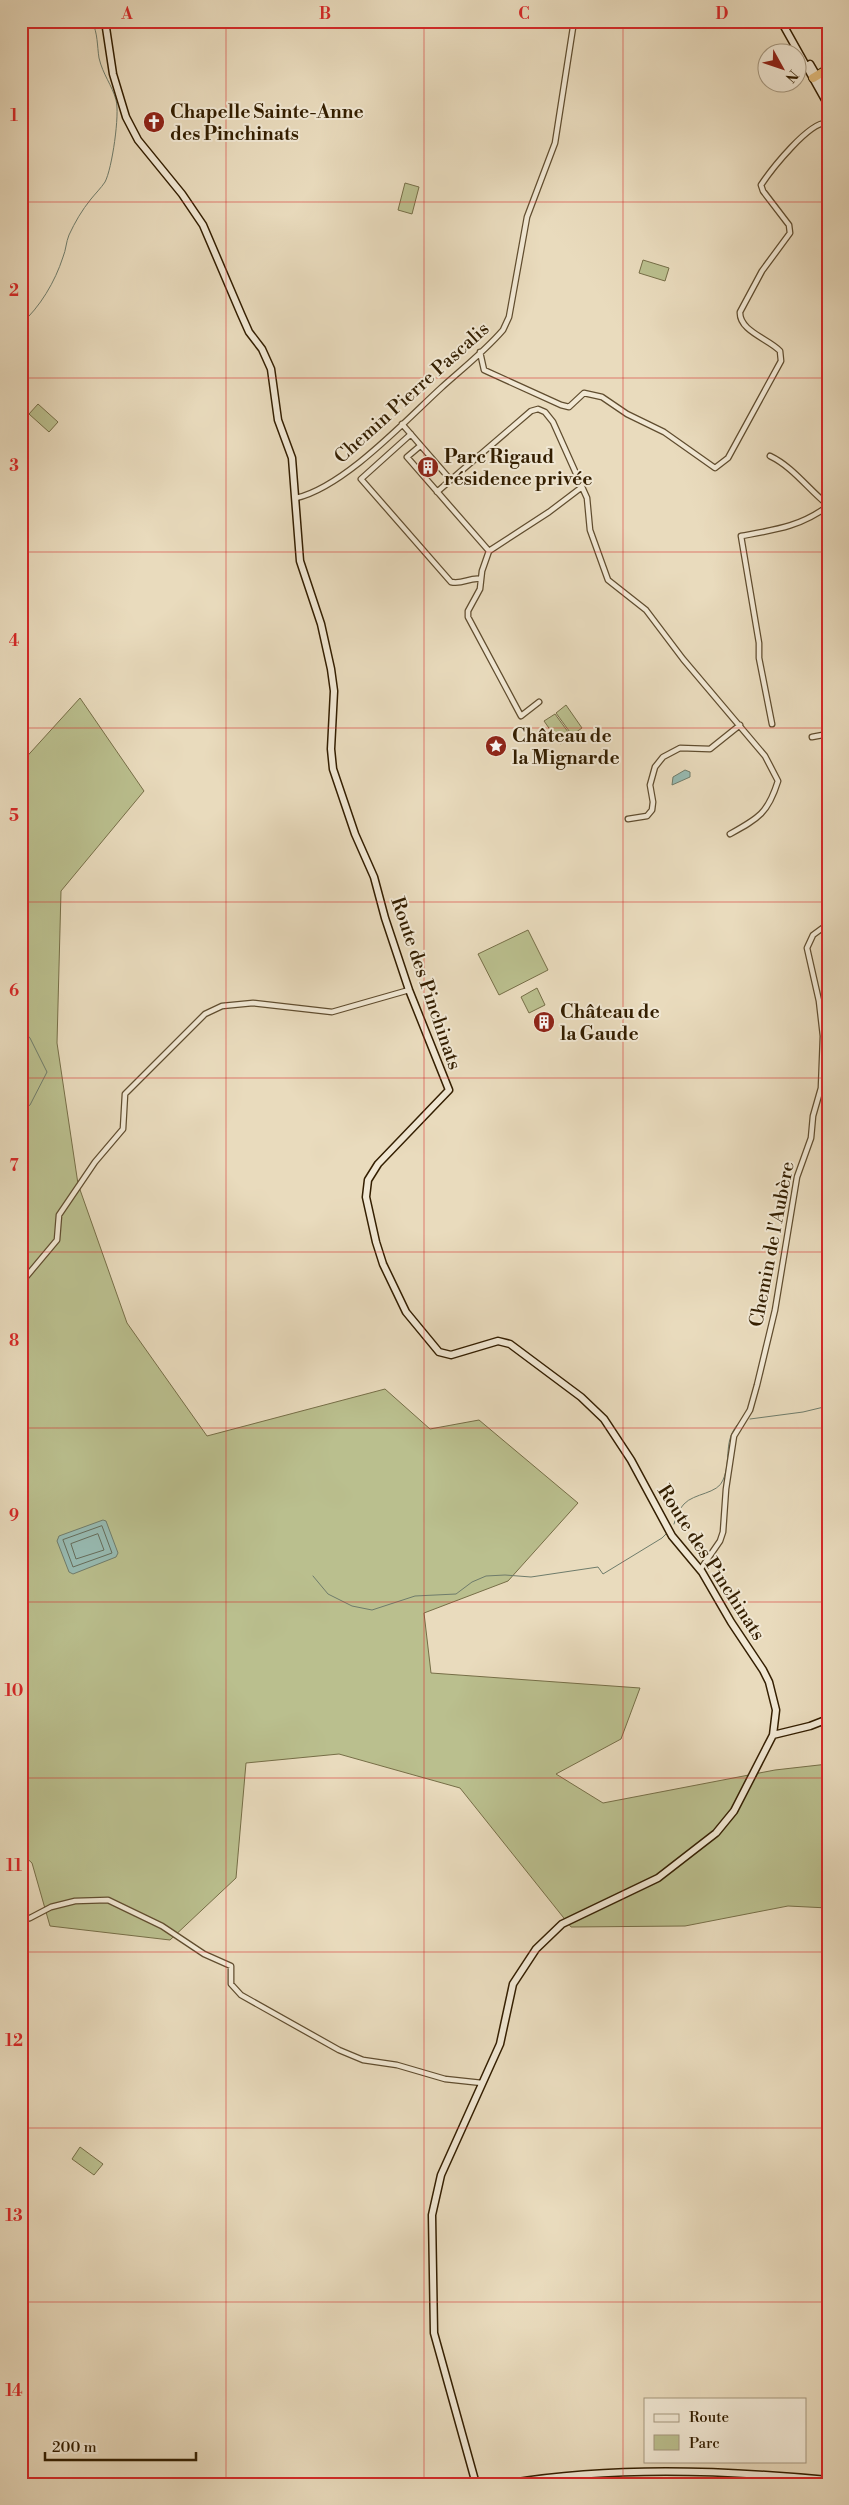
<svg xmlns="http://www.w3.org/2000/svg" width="849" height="2505" font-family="'Libre Bodoni',serif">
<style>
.green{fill:#babf8e;stroke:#766e47}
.water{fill:#97bbb3;stroke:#6f7c6b}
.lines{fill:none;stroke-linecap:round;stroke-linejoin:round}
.shore{stroke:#656c5a;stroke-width:1}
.stream{stroke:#6f7c6b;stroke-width:1}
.street-casing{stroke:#604d2f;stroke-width:7}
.secondary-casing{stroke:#331e00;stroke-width:9}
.highway-casing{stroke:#331e00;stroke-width:10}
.street{stroke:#f1e8d4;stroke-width:4.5}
.secondary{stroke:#f1e8d4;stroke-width:6}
.highway{stroke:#e4be7e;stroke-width:8}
.grid{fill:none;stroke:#d62828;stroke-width:1;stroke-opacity:0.55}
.labels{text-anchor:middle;stroke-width:4;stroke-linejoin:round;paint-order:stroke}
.poi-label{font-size:19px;font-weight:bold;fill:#331e00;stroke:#f1e8d4;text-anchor:start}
.street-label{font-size:19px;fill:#331e00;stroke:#f1e8d4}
.neatline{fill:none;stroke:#d62828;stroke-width:2}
.grid-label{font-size:16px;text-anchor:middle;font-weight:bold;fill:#d62828}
</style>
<rect width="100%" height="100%" fill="#e9dbbd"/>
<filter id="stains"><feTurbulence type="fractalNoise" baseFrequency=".004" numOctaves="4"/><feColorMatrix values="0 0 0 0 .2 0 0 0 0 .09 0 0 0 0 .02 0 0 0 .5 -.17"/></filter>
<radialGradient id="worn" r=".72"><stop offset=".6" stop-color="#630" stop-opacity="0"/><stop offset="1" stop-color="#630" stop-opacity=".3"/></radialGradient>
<path class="green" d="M405 183 419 187 412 214 398 210Z
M643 260 669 268 665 281 639 273Z
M38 404 58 422 49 432 29 414Z
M80 698 144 791 61 891 57 1043 78 1184 127 1323 207 1436 385 1389 430 1429 479 1420 578 1503 508 1581 424 1613 431 1673 640 1688 621 1739 556 1774 603 1803 775 1770 828 1764V1908L788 1906 685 1926 571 1927 460 1788 339 1754 246 1763 236 1878 170 1940 50 1926 32 1863 21 1853V763Z
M566 705 582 728 572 735 556 713Z
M555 714 571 736 560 744 544 721Z
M528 930 548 970 499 995 478 954Z
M537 988 545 1005 529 1013 521 997Z
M80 2147 103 2164 94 2175 72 2159Z"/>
<path class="water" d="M685 770 690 772V777L672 785 673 777Z
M103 1520 106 1521 118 1553 116 1557 73 1574 69 1572 57 1541 59 1536Z"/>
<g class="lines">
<path class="shore" d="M102 1526 112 1553 73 1567 63 1540Z
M98 1534 104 1550 76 1559 71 1544Z"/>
<path class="stream" d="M21 324C40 307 55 282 63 257 66 250 66 242 69 235 75 222 82 210 91 199 95 194 101 188 105 182 112 169 120 114 116 100 112 85 103 75 99 58 97 45 98 34 92 21
M21 1028 30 1038 47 1072 30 1105 21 1112
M750 1419 803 1412 828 1406
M674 1524C676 1517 679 1509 684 1504 694 1493 718 1494 723 1480 732 1460 722 1439 740 1422
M313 1576 328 1594 352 1606 372 1610 415 1596 456 1594 472 1582 486 1576 505 1575 531 1577 598 1567 603 1574 662 1538 667 1533"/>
<g class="street-casing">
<path id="street" d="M480 352 484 370 561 405 569 407 584 393 602 397 627 414 664 432 715 468 728 458 781 361 780 351C769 339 739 331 740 312L762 271 790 233 789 225 763 191 761 185C771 170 810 120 828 123
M402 424 449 478H453L531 411 538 409 545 412 553 422 587 498 590 530 608 580 646 610 683 659 765 756 778 781C768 813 759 818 730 834
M411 434 361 479 451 582C462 585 470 577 480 579
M420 446 407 457 489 551 549 512 582 487
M770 456C793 467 808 489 828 505
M437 492 453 478
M296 498C344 487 405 421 441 388 462 369 485 351 503 330L509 317 527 217 555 143 574 21
M489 551 482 571 480 589 468 611V617L521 716 539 702
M772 724 759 658V643L741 536C774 530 800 527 828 506
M812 737 828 734
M628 819 647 816 652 810 653 802 650 785 655 767 663 757 680 748 710 749 740 725
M21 1283 57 1240 59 1215 95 1162 123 1129 125 1094 205 1014 222 1006 253 1003 332 1012 409 990
M700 1570 720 1541 723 1532 726 1489 734 1436 750 1410 757 1385 775 1310 797 1177 811 1138 813 1116 821 1088 823 1036 819 1001 807 948 813 935 828 924
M21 1920 30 1918 51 1907 75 1901 108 1900 162 1926 204 1954 231 1966V1984L241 1995 339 2050 363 2060 397 2065 445 2079 482 2083"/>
</g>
<g class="secondary-casing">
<path id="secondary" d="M105 21 113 74 126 117 138 140 182 194 203 225 241 314 249 332 262 349 271 369 278 420 292 458 300 561 321 624 331 669 334 691 331 749 333 769 355 834 374 877 385 918 409 990 449 1090 378 1164 368 1180 366 1197 376 1242 383 1264 406 1312 439 1352 451 1355 498 1341 510 1344 581 1397 604 1419 631 1460 672 1536 702 1572 731 1622 763 1670 769 1682 776 1710 773 1735 734 1811 716 1833 658 1878 562 1924 536 1949 513 1984 500 2044 441 2175 432 2215 434 2333 476 2484
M781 21 828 105
M810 64 828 95
M815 80 828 75
M773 1735 810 1726 828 1719
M505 2484C610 2466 721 2470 828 2480"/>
</g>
<g class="highway-casing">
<path id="highway" d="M813 78 828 69"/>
</g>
<use href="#street" class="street"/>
<use href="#secondary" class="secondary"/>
<use href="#highway" class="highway"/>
</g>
<path class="grid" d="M226 21V2484M424 21V2484M623 21V2484M21 202H828M21 378H828M21 552H828M21 728H828M21 902H828M21 1078H828M21 1252H828M21 1428H828M21 1602H828M21 1778H828M21 1952H828M21 2128H828M21 2302H828"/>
<defs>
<g id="church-disc" transform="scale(1.125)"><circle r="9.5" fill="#8f2418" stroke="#f1e8d4"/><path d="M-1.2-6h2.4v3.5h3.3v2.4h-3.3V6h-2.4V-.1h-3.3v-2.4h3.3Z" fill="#fff"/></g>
<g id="building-disc" transform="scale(1.125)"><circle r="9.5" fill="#8f2418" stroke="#f1e8d4"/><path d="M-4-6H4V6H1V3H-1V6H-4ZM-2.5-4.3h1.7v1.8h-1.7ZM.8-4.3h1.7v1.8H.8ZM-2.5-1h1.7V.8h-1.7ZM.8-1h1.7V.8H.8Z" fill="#fff"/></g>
<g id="sight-disc" transform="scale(1.125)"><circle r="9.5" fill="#8f2418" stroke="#f1e8d4"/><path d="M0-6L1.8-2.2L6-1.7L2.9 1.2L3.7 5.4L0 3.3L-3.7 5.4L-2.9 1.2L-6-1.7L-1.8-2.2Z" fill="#fff"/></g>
</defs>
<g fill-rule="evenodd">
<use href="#church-disc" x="154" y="122"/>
<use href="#building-disc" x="428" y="467"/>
<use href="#sight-disc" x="496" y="746"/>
<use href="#building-disc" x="544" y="1022"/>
</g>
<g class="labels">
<g class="poi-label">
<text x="170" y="118">Chapelle Sainte-Anne<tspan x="170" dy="22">des Pinchinats</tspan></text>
<text x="444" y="463">Parc Rigaud<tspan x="444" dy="22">résidence privée</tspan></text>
<text x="512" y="742">Château de<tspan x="512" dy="22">la Mignarde</tspan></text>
<text x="560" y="1018">Château de<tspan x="560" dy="22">la Gaude</tspan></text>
</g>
<g class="street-label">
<text transform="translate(411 392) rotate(-42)" y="7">Chemin Pierre Pascalis</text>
<text transform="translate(427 983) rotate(71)" y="7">Route des Pinchinats</text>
<text transform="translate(771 1244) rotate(-79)" y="7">Chemin de l'Aubère</text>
<text transform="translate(712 1562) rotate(57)" y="7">Route des Pinchinats</text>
</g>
</g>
<rect width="849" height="2505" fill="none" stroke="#e9dbbd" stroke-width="55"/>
<rect x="644" y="2398" width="162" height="65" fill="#f1e8d4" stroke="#a5977f"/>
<rect x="654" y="2414" width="25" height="8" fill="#f1e8d4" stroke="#a5977f"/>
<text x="689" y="2422" font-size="15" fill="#331e00">Route</text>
<rect x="654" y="2435" width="25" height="15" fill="#babf8e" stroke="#a5977f"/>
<text x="689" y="2448" font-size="15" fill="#331e00">Parc</text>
<g transform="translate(782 68) rotate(130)"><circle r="24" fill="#f1e8d4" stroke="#a5977f"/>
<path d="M0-4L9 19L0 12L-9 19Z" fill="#8f2418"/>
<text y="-8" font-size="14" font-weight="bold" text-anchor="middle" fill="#331e00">N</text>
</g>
<path d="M45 2452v8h151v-8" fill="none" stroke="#331e00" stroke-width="2.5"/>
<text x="52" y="2452" font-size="15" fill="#331e00" stroke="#f1e8d4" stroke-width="4" paint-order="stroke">200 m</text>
<rect x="28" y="28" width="794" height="2450" class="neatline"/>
<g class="grid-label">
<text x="127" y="19">A</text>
<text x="325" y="19">B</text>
<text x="524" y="19">C</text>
<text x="722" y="19">D</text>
<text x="14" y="121">1</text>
<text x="14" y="296">2</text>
<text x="14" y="471">3</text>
<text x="14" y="646">4</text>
<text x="14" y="821">5</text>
<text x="14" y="996">6</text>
<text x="14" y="1171">7</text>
<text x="14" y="1346">8</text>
<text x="14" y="1521">9</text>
<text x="14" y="1696">10</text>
<text x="14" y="1871">11</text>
<text x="14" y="2046">12</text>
<text x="14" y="2221">13</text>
<text x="14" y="2396">14</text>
</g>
<rect width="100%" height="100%" filter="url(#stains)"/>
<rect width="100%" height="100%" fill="url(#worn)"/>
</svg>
